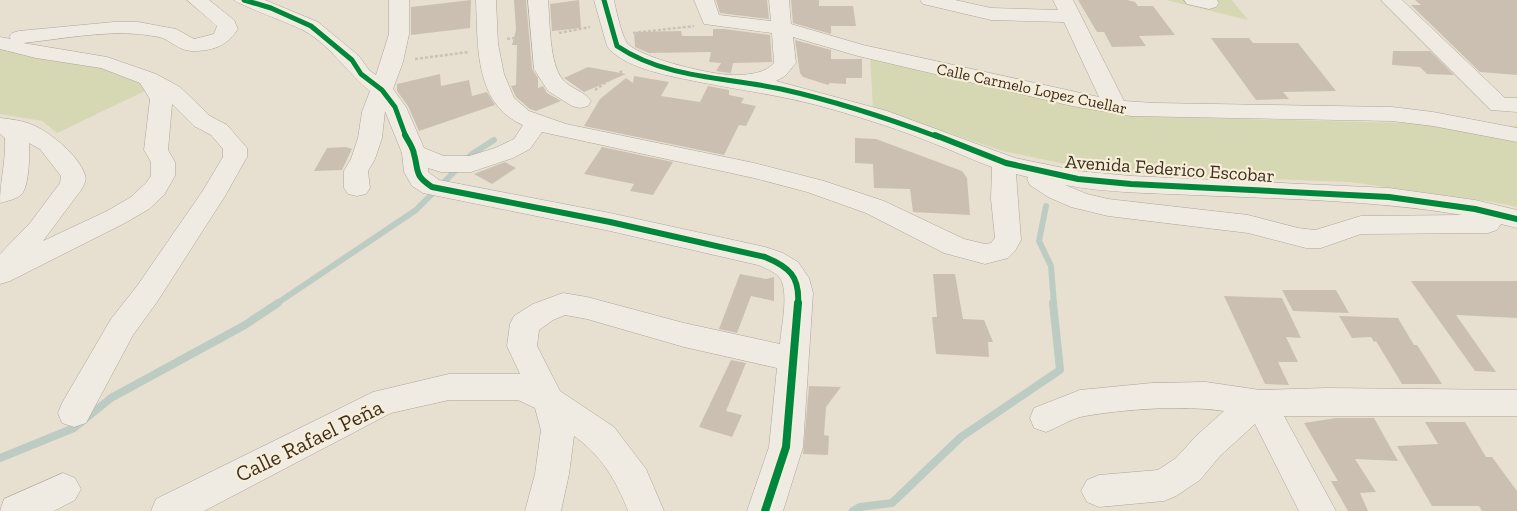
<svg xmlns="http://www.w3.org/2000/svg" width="1517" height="511" font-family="'Zilla Slab',serif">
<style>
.green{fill:#d6d7b3}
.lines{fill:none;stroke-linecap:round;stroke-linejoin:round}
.stream-far1{stroke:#bcccc2;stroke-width:6}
.stream{stroke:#bcccc2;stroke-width:8}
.building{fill:#cbbfb2}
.minor-casing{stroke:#ada599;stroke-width:1}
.path{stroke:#c8c2b9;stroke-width:2.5;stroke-dasharray:3 2;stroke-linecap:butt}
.minor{fill:#efebe3;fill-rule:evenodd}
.cycleway-far2-casing{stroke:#f7eed8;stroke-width:8}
.cycleway-far1-casing{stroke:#f7eed8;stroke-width:9}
.cycleway-casing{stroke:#f7eed8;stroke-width:11}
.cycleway-far2{stroke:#00873e;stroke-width:5}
.cycleway-far1{stroke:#00873e;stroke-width:6}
.cycleway{stroke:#00873e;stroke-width:8}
.labels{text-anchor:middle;stroke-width:4.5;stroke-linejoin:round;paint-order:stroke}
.far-street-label{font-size:16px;fill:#3d2e20;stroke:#f7eed8}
.street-label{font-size:19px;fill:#3d2e20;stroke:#f7eed8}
.near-street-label{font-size:22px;fill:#3d2e20;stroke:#f7eed8}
</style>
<rect width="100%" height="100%" fill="#e7e0d1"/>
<path class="green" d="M1166 0H1232L1248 20Z
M0 47 76 59 141 81 147 90 57 133 42 121 0 114Z
M870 55 1131 116 1517 126V207L1493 202 1350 182 1192 176 1130 172 1070 165 1003 151 873 108Z"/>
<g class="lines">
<path class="stream-far1" d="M1046 206 1039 241 1051 266 1054 304
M276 304 416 210 472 154 494 140"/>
<path class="stream" d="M0 458 74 428 111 398 245 325 278 303
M853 511 860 507 892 503 961 437 1060 370 1053 303"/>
</g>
<path class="building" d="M471 0 470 28 411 35V7Z
M514 0H526L532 69 538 78V88L543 86 547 93 561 101 536 111 530 109 516 97 511 86 516 85 517 45H512L516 30Z
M579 0 581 28 552 31 550 4Z
M716 0H767L769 19 720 13Z
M791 0H819V6H853L856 26H831V34L793 23Z
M1078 0H1127L1135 2 1138 6H1153L1175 35 1139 36 1146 46 1112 47 1104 32H1097Z
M1415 0H1517V75L1480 72 1411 5H1421Z
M713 29H724L770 35 772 62 733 63 731 73H729L716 71 721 63 709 62 711 52 649 53 635 47 634 32 681 31 682 36H713Z
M1211 38H1249L1253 43H1298L1336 91 1283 92 1289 99 1256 100Z
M795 40 831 50V59H862V78H846V84L830 83 828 85 803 77 800 73Z
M1393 51H1430L1454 75 1427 74 1420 67 1392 65Z
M588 67 626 74 584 92 564 78Z
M440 74 441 86 469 80 472 96 487 92 495 105 419 131 408 106 397 91V84Z
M634 76 669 82 661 96 700 102 708 86 729 90V95L744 98 741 103 756 106 746 126 739 125 724 155 584 126 600 99 626 78 633 83Z
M855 138 876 139 962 171 967 178 970 215 913 212 910 189 874 188 873 164 855 163Z
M346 147 352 149 342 170 314 171 327 148Z
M602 147 673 162 653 195 630 191 634 184 584 174Z
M505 162 516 168 492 184 474 174Z
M740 274 766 279 774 277V301L751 296 737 333 719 329Z
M933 274H955L963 319 984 320 993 342H988L989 357 936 354 932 317H937Z
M1411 281H1517V318L1456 315 1496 372 1475 371Z
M1282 290H1336L1349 313 1293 311Z
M1224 296 1282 298 1301 338 1286 337 1298 362H1278L1289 385 1265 384Z
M1339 316 1398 318 1414 345H1417L1442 384H1402L1376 341 1374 342 1371 337 1352 338Z
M731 360 746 363 726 411 742 415 732 437 699 427Z
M809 386 841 387 826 407 824 435 829 436 828 455 803 454Z
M1336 418H1374L1398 461 1355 459 1376 492 1360 493 1368 511H1348L1331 481H1338L1304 423Z
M1425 422H1465L1486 457H1492L1517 491V511H1482L1479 506H1432L1397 446 1438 444Z"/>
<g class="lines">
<g class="minor-casing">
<path id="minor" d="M187 0H209L234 20 238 29C227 45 216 50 196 51 183 52 175 45 165 39 158 36 146 35 138 34 101 31 61 39 23 43L107 57 156 74 180 87 210 116 227 125 247 148V157L225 196 157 302 133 335 86 423 74 427 62 423 58 413 62 403 111 319 137 286 202 192 223 157V149L211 135 194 126 172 104 168 150 175 162V176L164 195 149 209 125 223 10 281 0 284V254L30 223 60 183 61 176 40 149 29 143C30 154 29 185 22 194 17 199 7 201 0 203 0 181 6 161 5 138L0 134V118C10 119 25 121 35 126 52 134 79 156 85 175 87 180 84 185 81 190L43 241 107 211 131 197 146 183 151 176V162L144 150 150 99 140 83 101 68 36 58 0 49V37L11 39 9 37 12 33 19 31 114 22H138L176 29 194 39 214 34 217 26Z
M234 0H265L318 22 359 56 369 70 376 75 389 34V0H409V34L403 62 393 89 406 107 424 148 444 156H469L495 148 514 139 523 125C474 104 478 45 476 0H496L498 44 504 74 514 98 529 111 566 124 754 163 824 181 884 201 964 239 985 244 991 243 995 238 991 199 992 167C972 160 954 151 935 144 901 130 866 119 831 109 783 95 737 90 689 80 665 75 622 67 607 46L594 0H614C616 10 622 38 628 44 643 59 718 77 739 75 752 74 765 73 774 63L772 33 704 24 694 0H714L719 15 771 21 769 0H789L791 24 863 45 1099 97 1064 22 991 20 923 4 920 0H955L991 8 1058 10 1053 0H1073L1124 101 1154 103 1392 107 1433 112 1517 128V142L1433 126 1392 121 1131 116 1072 106 858 56 793 37 796 63 785 76 776 81 887 111 1015 158 1078 171 1131 176 1389 188 1475 200 1517 210V228L1501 224 1497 230 1488 233 1361 234 1321 248H1306L1248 233 1108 216 1071 207 1048 197 1030 185 1027 179 1028 177 1016 174 1021 240 1015 251 1008 258 985 264 944 253 866 213 807 192 754 178 542 132 530 149 513 158 471 172H441L428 168V172L439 180 610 213 765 247 783 253 798 262 809 278 813 293 803 447 783 511H747L769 447 777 368 684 347 587 319 565 315 553 320 539 330 537 346 560 391 614 427 646 469 664 511H628C617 481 600 454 574 436L569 474 561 511H525L535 474 541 430 535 408 518 400H449L391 413 204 511H151L156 499 373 392 449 374H520L507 346 510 324 514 316 533 304 563 293 587 297 684 323 780 344C781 328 790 290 779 277 774 271 765 268 758 265L610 231 423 193 412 186 404 172 402 153 385 111 382 138 375 159 368 171 370 188 366 194 357 196 348 194 344 188V171L351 159 358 138 362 112 370 91C347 73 328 42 301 29 291 24 237 4 234 0ZM1065 185C1107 193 1151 193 1193 195 1283 199 1373 200 1462 215L1361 216 1315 230 1298 228 1248 215 1108 199 1087 194Z
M528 0H548C550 21 549 64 563 80 571 89 584 91 591 101L588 106 580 108 572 106 548 91 534 69Z
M1184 0H1217L1219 3 1216 7 1209 9 1187 4Z
M1381 0H1402L1505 98H1517V112L1491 110Z
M1206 382 1260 390 1326 388 1517 390V416H1284L1336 511H1299L1255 424 1220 456 1200 480 1176 496 1164 501 1099 507 1087 502 1081 491 1087 480 1099 475 1158 470 1176 458 1196 436 1224 411C1185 405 1125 409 1085 416 1072 418 1059 427 1046 432L1034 428 1030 418 1034 408 1080 390 1152 383Z
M63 473 75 478 81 489 75 500 54 511H0L4 499Z"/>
</g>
<path class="path" d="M559 33 590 27
M633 33 694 26
M507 39 521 37
M415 59 469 52
M595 90 622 71"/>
<use href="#minor" class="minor"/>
<g class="cycleway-far2-casing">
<path id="cycleway-far2" d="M244 0 271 8 311 26 352 60 361 74 382 90 395 107 406 137
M604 0 617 46C666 79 726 77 781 89 835 101 887 118 938 137"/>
</g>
<g class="cycleway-far1-casing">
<path id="cycleway-far1" d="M405 135C408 141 413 147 414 154 419 172 414 175 432 187L610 222 765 257C789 267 800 276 798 304
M935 135 1006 163 1078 179 1131 184 1389 197 1475 209 1517 219"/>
</g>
<g class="cycleway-casing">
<path id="cycleway" d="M765 511 786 447 798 303"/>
</g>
<use href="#cycleway-far2" class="cycleway-far2"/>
<use href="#cycleway-far1" class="cycleway-far1"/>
<use href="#cycleway" class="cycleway"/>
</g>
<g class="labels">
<g class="far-street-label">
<text transform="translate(1032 88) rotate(12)" y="6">Calle Carmelo Lopez Cuellar</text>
</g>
<g class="street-label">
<text transform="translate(1170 168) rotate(4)" y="7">Avenida Federico Escobar</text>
</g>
<g class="near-street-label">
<text transform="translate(309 440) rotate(-26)" y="8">Calle Rafael Peña</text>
</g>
</g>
</svg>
